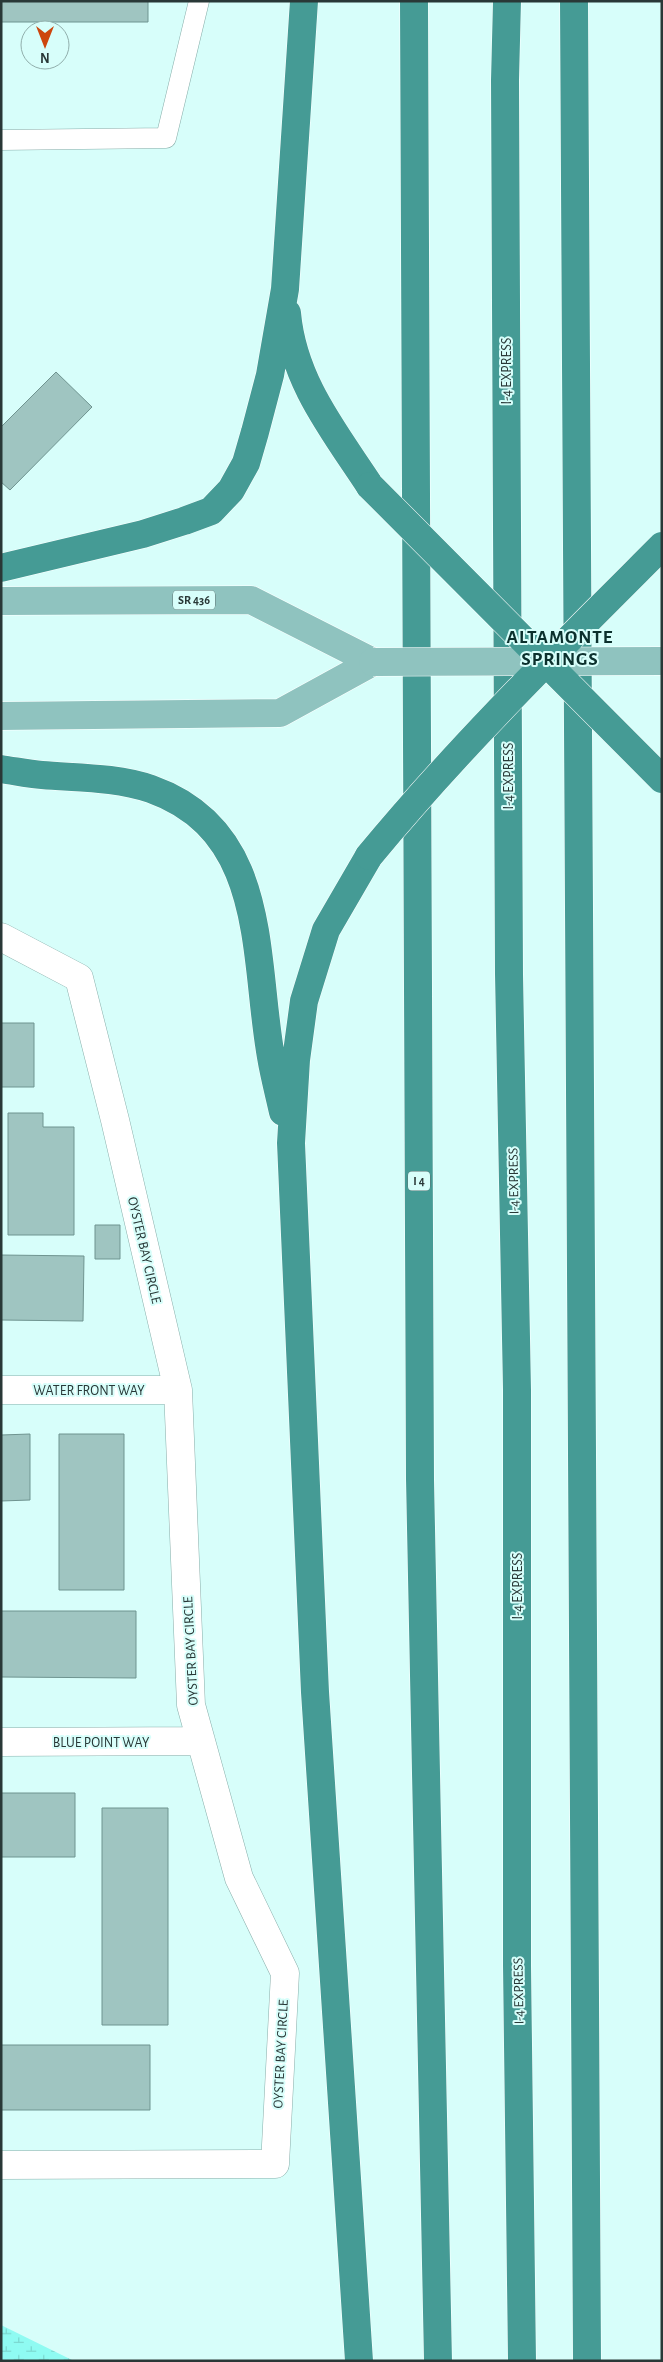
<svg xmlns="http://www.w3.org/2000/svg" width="663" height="2362" font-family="'Alegreya Sans',sans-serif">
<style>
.wetland{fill:url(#wetland-marsh)}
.building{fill:#9fc5c1;stroke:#6f9490}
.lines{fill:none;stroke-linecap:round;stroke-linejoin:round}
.service-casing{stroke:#88aeaa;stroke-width:21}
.minor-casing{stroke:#88aeaa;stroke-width:29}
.primary-casing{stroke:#fff;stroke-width:29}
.motorway-casing{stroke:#fff;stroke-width:29}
.service{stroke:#fff;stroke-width:20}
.minor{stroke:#fff;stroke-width:28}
.primary{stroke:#8fc3bf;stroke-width:28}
.motorway{stroke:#459b95;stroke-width:28}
.primary-bridge-casing{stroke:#fff;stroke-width:29;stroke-linecap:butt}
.motorway-bridge-casing{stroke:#fff;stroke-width:29;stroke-linecap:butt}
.primary-bridge{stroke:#8fc3bf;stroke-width:28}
.motorway-bridge{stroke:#459b95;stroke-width:28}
.labels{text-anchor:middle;stroke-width:4;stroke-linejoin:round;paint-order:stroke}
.shield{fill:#d7fefa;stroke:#5d7372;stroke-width:1}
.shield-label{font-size:12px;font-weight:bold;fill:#293837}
.street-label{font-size:14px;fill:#293837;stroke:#d7fefa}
.district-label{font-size:19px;font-weight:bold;letter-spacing:1px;fill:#0b302d;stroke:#d7fefa}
</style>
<defs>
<pattern id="wetland-marsh" width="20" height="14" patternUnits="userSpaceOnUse" patternTransform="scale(1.25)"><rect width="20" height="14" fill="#8ffbf2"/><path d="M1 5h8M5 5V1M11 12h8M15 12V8" fill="none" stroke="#7bd8d0"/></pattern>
</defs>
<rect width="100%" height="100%" fill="#d7fefa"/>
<path class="wetland" d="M1 2325 74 2361H1Z"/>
<path class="building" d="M1 1H148V22H1Z
M56 372 92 407 10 490 1 482V427Z
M1 1023H34V1087H1Z
M8 1113H43V1127H74V1235H8Z
M95 1225H120V1259H95Z
M1 1255 84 1256 83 1321 1 1320Z
M30 1434V1500L1 1501V1435Z
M59 1434H124V1590H59Z
M1 1611H136V1678L1 1677Z
M1 1793H75V1857H1Z
M102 1808H168V2025H102Z
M1 2045H150V2110H1Z"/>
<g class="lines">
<g class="service-casing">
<path id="service" d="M1 140 166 138 199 1"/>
</g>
<g class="minor-casing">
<path id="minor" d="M1 937 79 978 115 1120 178 1390 191 1705 239 1878 285 1973 275 2164 1 2165
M1 1390H178
M1 1742 201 1741"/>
</g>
<g class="primary-casing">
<path id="primary" d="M1 601 251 600 373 662
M1 716 280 713 373 662"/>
</g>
<g class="motorway-casing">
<path id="motorway" d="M414 1 420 1479 438 2361
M507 1 505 80 509 974 517 1390V1965L522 2361
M574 1C584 788 577 1574 587 2361
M287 313C293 381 334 431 370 486
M1 568 143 534 184 521 211 511 231 490 246 463 255 432 270 375 285 289 304 1
M1 769C15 771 29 774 42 775 78 778 116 777 151 789 269 831 253 956 271 1057 274 1075 279 1094 283 1112
M359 2361 315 1692 291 1143 296 1060 304 1001 326 930 369 856"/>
</g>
<use href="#service" class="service"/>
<use href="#minor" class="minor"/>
<use href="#primary" class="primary"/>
<use href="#motorway" class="motorway"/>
<g class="primary-bridge-casing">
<path id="primary-bridge" d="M373 662 662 661"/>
</g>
<g class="motorway-bridge-casing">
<path id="motorway-bridge" d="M370 486 662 779
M369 856C459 747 562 646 662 546"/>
</g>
<use href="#primary-bridge" class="primary-bridge"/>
<use href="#motorway-bridge" class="motorway-bridge"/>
</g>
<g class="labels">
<g class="shield">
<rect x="173" y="590.5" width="42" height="19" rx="4"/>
<rect x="408" y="1171.5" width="22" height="19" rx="4"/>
</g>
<g class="shield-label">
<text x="194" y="604">SR 436</text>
<text x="419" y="1185">I 4</text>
</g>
<g class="street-label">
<text transform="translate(506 371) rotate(-90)" y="5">I-4 EXPRESS</text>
<text transform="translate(508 776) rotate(-90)" y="5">I-4 EXPRESS</text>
<text transform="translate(513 1181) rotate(-91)" y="5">I-4 EXPRESS</text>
<text transform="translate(145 1250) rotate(77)" y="5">OYSTER BAY CIRCLE</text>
<text x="89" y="1395">WATER FRONT WAY</text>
<text transform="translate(517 1586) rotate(-90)" y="5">I-4 EXPRESS</text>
<text transform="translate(190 1651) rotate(-93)" y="5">OYSTER BAY CIRCLE</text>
<text x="101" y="1747">BLUE POINT WAY</text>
<text transform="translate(518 1991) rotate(-91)" y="5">I-4 EXPRESS</text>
<text transform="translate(280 2054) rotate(-87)" y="5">OYSTER BAY CIRCLE</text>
</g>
<g class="district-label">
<text x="560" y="643">ALTAMONTE<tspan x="560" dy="22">SPRINGS</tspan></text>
</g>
</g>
<rect width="663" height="2362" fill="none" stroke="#293837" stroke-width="5"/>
<g transform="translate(45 45) rotate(180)"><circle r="24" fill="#d7fefa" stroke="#91afac"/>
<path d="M0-4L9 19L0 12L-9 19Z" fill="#cd460d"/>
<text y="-8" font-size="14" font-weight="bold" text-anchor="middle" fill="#293837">N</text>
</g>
</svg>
